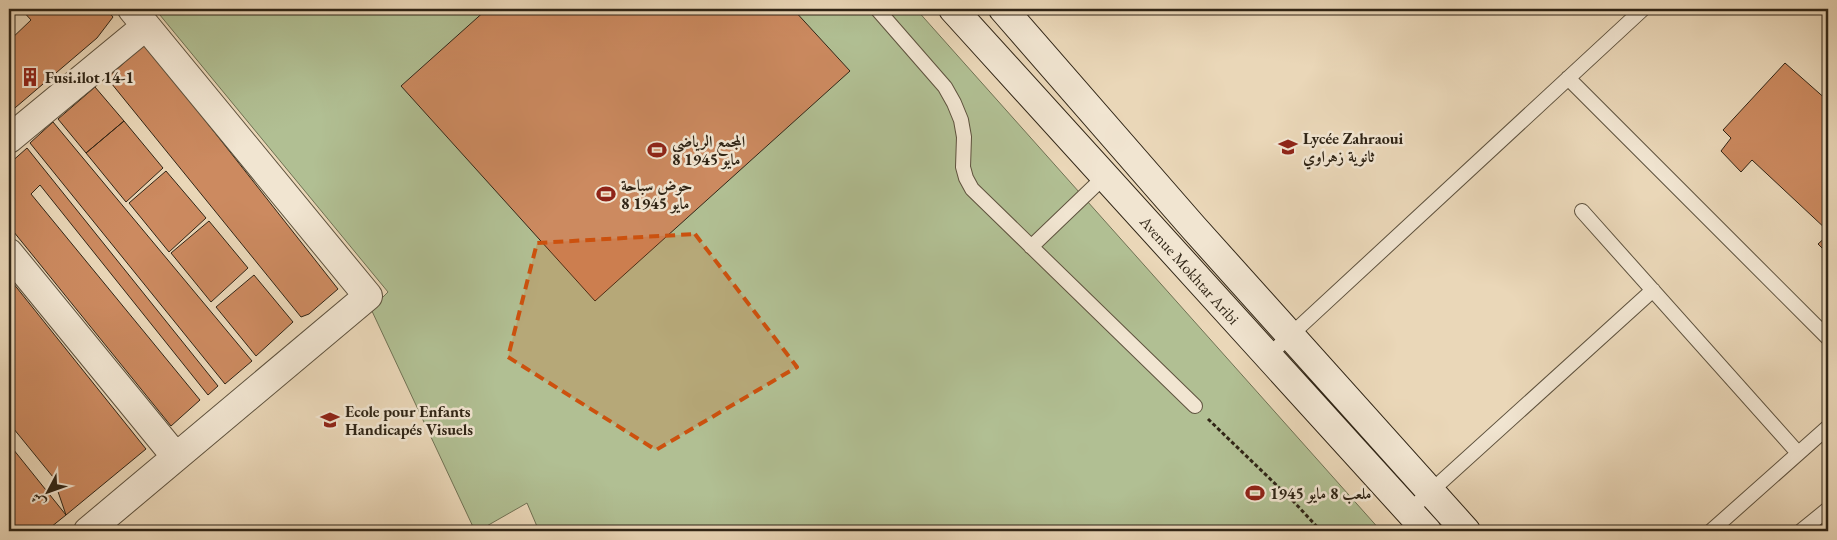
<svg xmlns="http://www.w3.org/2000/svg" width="1837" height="540" font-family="'EB Garamond',Amiri,serif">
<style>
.green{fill:#b1bf93;stroke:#707254}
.building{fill:#cc8a60;stroke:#302516}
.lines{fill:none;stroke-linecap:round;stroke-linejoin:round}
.service-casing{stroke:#5e523e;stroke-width:16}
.minor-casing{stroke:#5e523e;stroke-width:30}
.secondary-casing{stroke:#302516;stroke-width:30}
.path{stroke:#302516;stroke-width:3;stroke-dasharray:4 2.5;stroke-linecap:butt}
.service{stroke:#f1e5d1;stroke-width:14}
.minor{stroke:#f1e5d1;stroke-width:28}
.secondary{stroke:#f1e5d1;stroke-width:28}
.marked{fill:#cc510e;fill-opacity:0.2;stroke:#cc510e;stroke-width:4;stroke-dasharray:10 6;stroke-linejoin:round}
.labels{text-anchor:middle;stroke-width:5;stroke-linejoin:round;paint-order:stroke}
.poi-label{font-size:16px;font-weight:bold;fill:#302516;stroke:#f1e5d1;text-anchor:start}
.street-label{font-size:16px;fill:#302516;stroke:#f1e5d1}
</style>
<rect width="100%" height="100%" fill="#ead7b8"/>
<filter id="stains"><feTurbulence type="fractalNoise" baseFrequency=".004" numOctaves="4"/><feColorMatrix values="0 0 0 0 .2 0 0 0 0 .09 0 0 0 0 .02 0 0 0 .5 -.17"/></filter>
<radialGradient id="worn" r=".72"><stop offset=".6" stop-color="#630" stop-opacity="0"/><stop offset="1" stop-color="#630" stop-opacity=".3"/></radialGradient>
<path class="green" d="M155 9H916L1381 531H539L527 503 478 531H475L371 309 388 292Z"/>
<path class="building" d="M9 9H20L9 19Z
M21 9H106L113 17 97 38 9 113V41L31 20Z
M487 9H793L850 71 595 301 401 86Z
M145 44 338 289 309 314 301 317 107 78Z
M1785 63 1828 101V231L1752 160 1741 172 1721 151 1731 138 1723 130Z
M95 87 124 121 86 153 58 119Z
M124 121 163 168 126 202 86 153Z
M53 122 252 361 225 384 30 143Z
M27 148 218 386 208 395 40 185 31 194 200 400 171 426 9 226V164Z
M166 171 206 218 169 252 129 203Z
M209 221 248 268 211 302 171 253Z
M1828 235V254L1818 244Z
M254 275 293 322 256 356 216 307Z
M9 278 146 449 66 515 53 477 9 423Z
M9 444 66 515 46 531H9Z"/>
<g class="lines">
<g class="service-casing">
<path id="service" d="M877 9 945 87 954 103 961 120 964 137 963 167 966 178 972 189 1195 406
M1568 78 1828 338
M1582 211 1798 453
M1031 247 1105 176
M1268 356 1643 9
M1409 511 1653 290
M1711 531 1828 427
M1801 531 1828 509"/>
</g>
<g class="minor-casing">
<path id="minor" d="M9 139 146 26
M9 253 176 457
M88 531 368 296 132 9"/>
</g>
<g class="secondary-casing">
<path id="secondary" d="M953 9 1427 531
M1003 9 1193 227 1466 531"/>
</g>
<path class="path" d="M1208 419 1294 502 1321 531"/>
<use href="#service" class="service"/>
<use href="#minor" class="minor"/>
<use href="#secondary" class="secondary"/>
</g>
<path class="marked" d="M695 234 797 367 656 450 508 357 537 243Z"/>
<defs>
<g id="building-bare" transform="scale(1.5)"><path d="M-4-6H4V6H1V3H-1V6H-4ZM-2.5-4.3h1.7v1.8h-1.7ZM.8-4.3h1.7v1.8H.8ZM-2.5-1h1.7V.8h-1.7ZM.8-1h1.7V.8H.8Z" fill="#8f2418" stroke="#f1e5d1" stroke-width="2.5" paint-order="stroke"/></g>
<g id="school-bare" transform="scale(1.5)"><path d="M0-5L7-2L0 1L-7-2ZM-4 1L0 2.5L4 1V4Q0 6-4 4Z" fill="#8f2418" stroke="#f1e5d1" stroke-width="2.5" paint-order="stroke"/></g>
<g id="stadium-bare" transform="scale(1.5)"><path d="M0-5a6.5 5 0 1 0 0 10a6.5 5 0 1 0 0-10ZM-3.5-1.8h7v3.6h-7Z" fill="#8f2418" stroke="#f1e5d1" stroke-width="2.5" paint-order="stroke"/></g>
</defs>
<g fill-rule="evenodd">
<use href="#building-bare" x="30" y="77"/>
<use href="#school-bare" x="1288" y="147"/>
<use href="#stadium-bare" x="657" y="150"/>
<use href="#stadium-bare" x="606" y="194"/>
<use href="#school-bare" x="330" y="420"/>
<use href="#stadium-bare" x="1255" y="493"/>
</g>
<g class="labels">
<g class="poi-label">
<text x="45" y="83">Fusi.ilot 14-1</text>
<text x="1303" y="144">Lycée Zahraoui<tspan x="1303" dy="18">ثانوية زهراوي</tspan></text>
<text x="672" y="147">المجمع الرياضي<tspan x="672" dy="18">8 مايو 1945</tspan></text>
<text x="621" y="191">حوض سباحة<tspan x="621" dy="18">8 مايو 1945</tspan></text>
<text x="345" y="417">Ecole pour Enfants<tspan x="345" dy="18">Handicapés Visuels</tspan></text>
<text x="1270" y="499">ملعب 8 مايو 1945</text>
</g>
<g class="street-label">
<text transform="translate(1190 270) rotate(48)" y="6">Avenue Mokhtar Aribi</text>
</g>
</g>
<rect width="1837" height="540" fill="none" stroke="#ead7b8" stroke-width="30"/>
<rect x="10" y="10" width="1817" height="520" fill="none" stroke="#302516" stroke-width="2.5"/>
<rect x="15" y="15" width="1807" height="510" fill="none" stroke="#302516"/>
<g transform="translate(48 492) rotate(229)" stroke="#f1e5d1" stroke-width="4" paint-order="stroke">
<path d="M0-4L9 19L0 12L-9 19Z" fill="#302516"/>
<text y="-8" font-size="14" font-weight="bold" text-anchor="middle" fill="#302516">ش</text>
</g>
<rect width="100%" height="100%" filter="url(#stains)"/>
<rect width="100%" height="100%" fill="url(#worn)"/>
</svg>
